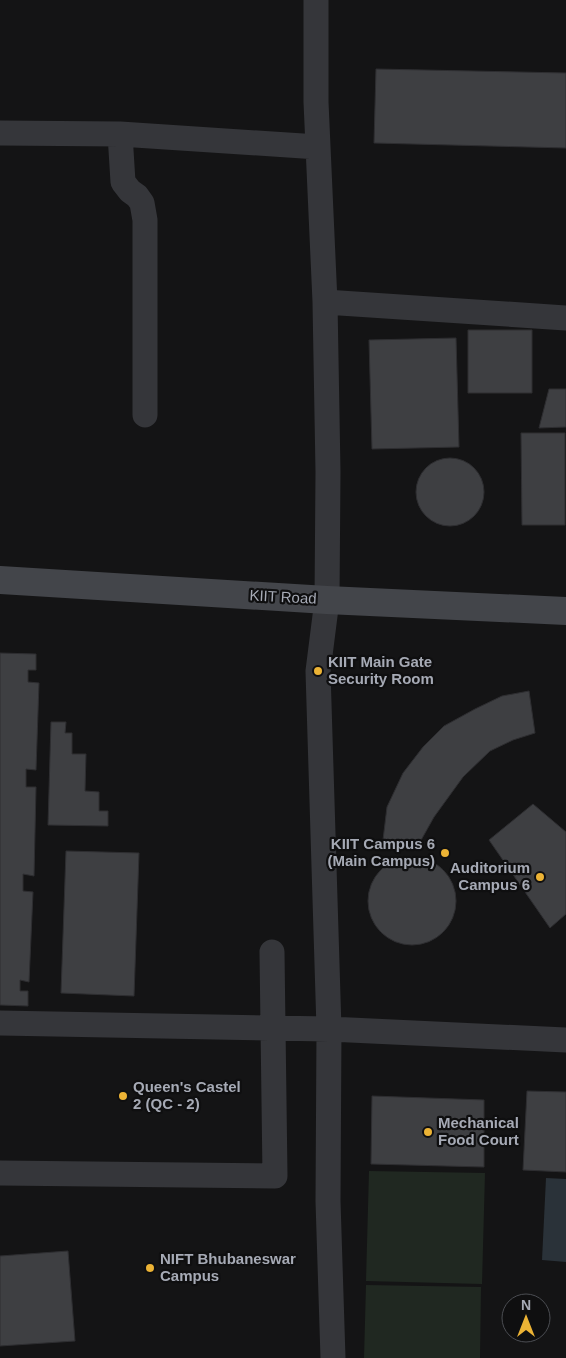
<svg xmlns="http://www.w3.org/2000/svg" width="566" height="1358" font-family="Helvetica,sans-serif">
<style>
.green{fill:#202821}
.water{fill:#2a3239}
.building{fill:#3e3f42;stroke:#2e2e31}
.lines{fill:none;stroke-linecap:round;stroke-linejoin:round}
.street{stroke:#35363a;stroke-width:25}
.secondary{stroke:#43454a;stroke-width:28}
.poi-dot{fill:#ecb335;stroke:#0f0f10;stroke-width:2}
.labels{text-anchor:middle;stroke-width:4.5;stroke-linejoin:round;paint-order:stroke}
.street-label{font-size:15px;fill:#a6aab5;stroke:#0f0f10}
.poi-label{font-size:15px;font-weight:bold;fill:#a6aab5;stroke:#0f0f10;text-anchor:start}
</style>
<rect width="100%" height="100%" fill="#141415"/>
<path class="green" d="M369 1171 485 1173 482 1284 366 1281Z
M366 1285 481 1287 480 1358H364Z"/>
<path class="water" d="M546 1178 566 1179V1262L542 1260Z"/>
<path class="building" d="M376 69 566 73V148L374 143Z
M468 330H532V393H468Z
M456 338 459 447 372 449 369 340Z
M549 389H566V427L539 428Z
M521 433H565V525H522Z
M416 492a34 34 0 1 1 68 0a34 34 0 1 1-68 0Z
M0 653 36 654V670H28V682L39 683 36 770 26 769V787H36L34 876 23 874V891L33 892 29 982 20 980V991H28V1006L0 1005Z
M529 691 535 733 513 740 490 751 463 777 434 817 420 842 383 840 387 807 403 773 423 747 444 726 475 709 502 696Z
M51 722H66L65 733H72V754H86L85 791 99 792V811H108V826L48 825Z
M533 804 566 832V914L550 928 489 840Z
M66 851 139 853 134 996 61 993Z
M368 901a44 44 0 1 1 88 0a44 44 0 1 1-88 0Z
M527 1091 566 1092V1172L523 1170Z
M372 1096 484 1100V1167L371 1164Z
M68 1251 75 1341 0 1346V1256Z"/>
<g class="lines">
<path class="street" d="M316 0V102L325 302 328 472 327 600 318 671 329 1029 328 1201 333 1358
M0 133 120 134 318 147
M120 134 123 182 130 191 137 196 142 203 145 220V415
M325 302 566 318
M0 1023 329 1029 566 1040
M0 1173 275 1176 272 952"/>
<path class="secondary" d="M0 580 327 600 566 611"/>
</g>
<g class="poi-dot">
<circle cx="318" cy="671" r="5"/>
<circle cx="445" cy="853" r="5"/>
<circle cx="540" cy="877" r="5"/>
<circle cx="123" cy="1096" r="5"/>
<circle cx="428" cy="1132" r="5"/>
<circle cx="150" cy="1268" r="5"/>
</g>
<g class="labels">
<g class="street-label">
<text transform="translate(283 597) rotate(3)" y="5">KIIT Road</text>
</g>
<g class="poi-label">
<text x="328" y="667">KIIT Main Gate<tspan x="328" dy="17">Security Room</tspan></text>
<text x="435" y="849" text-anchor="end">KIIT Campus 6<tspan x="435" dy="17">(Main Campus)</tspan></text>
<text x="530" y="873" text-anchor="end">Auditorium<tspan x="530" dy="17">Campus 6</tspan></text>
<text x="133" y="1092">Queen's Castel<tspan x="133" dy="17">2 (QC - 2)</tspan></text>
<text x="438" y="1128">Mechanical<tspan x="438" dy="17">Food Court</tspan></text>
<text x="160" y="1264">NIFT Bhubaneswar<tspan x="160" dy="17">Campus</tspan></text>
</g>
</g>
<g transform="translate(526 1318)"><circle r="24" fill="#0f0f10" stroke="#4b4d52"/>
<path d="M0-4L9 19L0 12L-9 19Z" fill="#ecb335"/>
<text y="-8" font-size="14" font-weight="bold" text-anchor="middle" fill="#a6aab5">N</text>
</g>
</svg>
